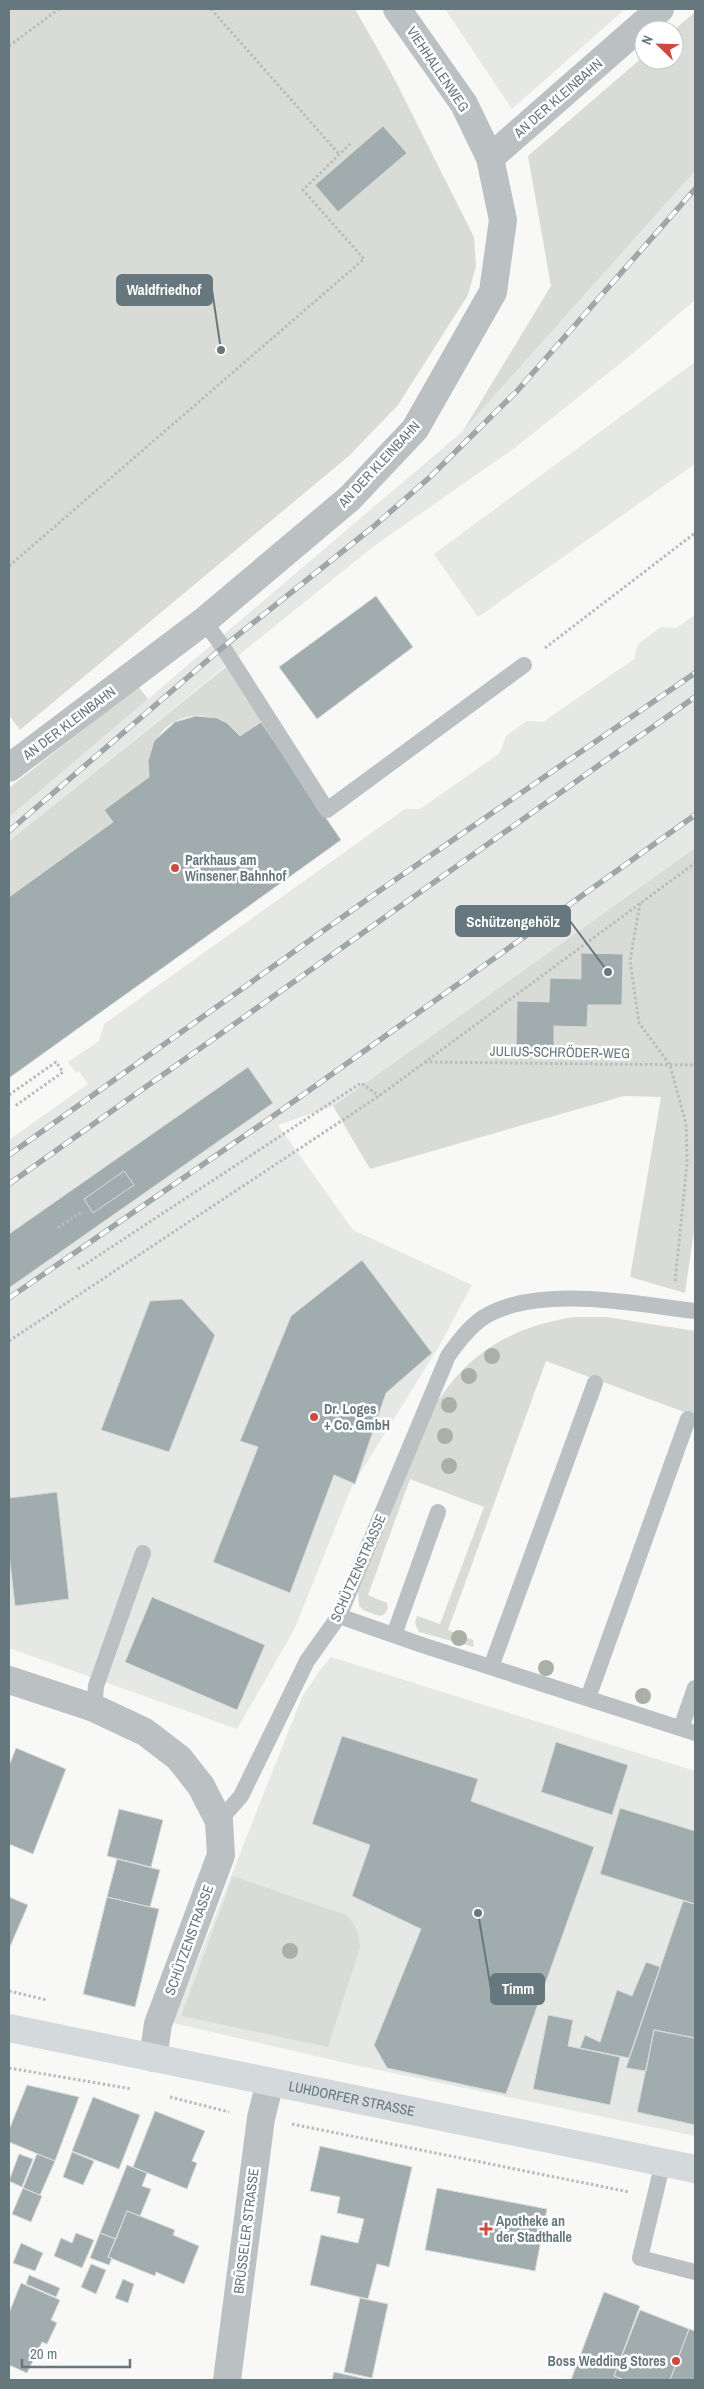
<svg xmlns="http://www.w3.org/2000/svg" width="704" height="2389" font-family="'Archivo Narrow',sans-serif">
<style>
.built{fill:#e6e8e6}
.green{fill:#d9dcd6}
.building{fill:#a1acae;stroke:#dadad8}
.lines{fill:none;stroke-linecap:round;stroke-linejoin:round}
.path{stroke:#b8bcbe;stroke-width:3;stroke-dasharray:2.5 2.5;stroke-linecap:butt}
.lane{stroke:#bbc1c3;stroke-width:16}
.street{stroke:#bbc1c3;stroke-width:28}
.secondary{stroke:#d4d9db;stroke-width:28}
.rail-casing{stroke:#9ea7a9;stroke-width:5.5}
.rail{stroke:#fff;stroke-width:4;stroke-dasharray:11;stroke-linecap:butt}
.tree{fill:#aab0a6}
.poi-dot{fill:#cd4a41;stroke:#fff;stroke-width:2}
.labels{text-anchor:middle;stroke-width:5;stroke-linejoin:round;paint-order:stroke}
.street-label{font-size:14px;fill:#66787d;stroke:#fff}
.poi-label{font-size:14px;font-weight:bold;fill:#66787d;stroke:#fff;text-anchor:start}
.leader{fill:none;stroke:#66787d;stroke-width:2}
.callout-dot{fill:#66787d;stroke:#fff;stroke-width:2}
.callout{fill:#66787d;stroke:#66787d;stroke-width:2}
.callout-label{font-size:15px;text-anchor:middle;font-weight:bold;fill:#fff}
</style>
<rect width="100%" height="100%" fill="#f8f8f6"/>
<path class="built" d="M445 9H625L512 109Z
M695 171V300L637 350 516 447 374 546 9 841V813L148 699 463 431Z
M695 362V464L478 617 434 554Z
M695 615V848L333 1106 278 1125 353 1230 472 1285 438 1348 352 1486 294 1630 237 1729 9 1648V1140L88 1084 79 1071 76 1073 68 1062 99 1041 104 1024 405 809H420L500 753 506 736 527 721 543 722 634 659 638 644 661 627 676 628Z
M331 1657 695 1771V2136L350 2064 173 2023 302 1697 320 1670Z"/>
<path class="green" d="M9 9H355L393 76 474 237 476 266 468 295 398 405 350 455 20 730 9 715Z
M695 12V171L463 431 551 286 528 156 644 56V60H674V30Z
M232 662 267 717 240 736C204 693 141 723 149 777L104 810 113 822 9 897V841Z
M138 686 148 699 9 817V788Z
M695 848V1224L685 1293 630 1277 661 1097 624 1096 370 1169 333 1106Z
M574 1317H607L695 1331V1416L546 1361 448 1630 473 1640 474 1647 419 1632 415 1623 417 1616 440 1624 484 1507 410 1479 368 1595 387 1603 388 1608 385 1614 380 1616 365 1611 359 1606 358 1591 435 1405C470 1351 512 1327 574 1317Z
M233 1876 346 1915C357 1925 359 1933 360 1948L328 2047 181 2016Z"/>
<path class="building" d="M383 126 407 153 338 212 315 185Z
M376 596 413 647 317 719 279 667Z
M196 716 217 718 227 723 240 736 261 722 341 840 9 1078V897L113 822 104 810 149 777 148 761 154 741 175 722Z
M581 953 623 954 622 1005H588L587 1027 554 1026V1049L516 1047 517 1001 549 1002 550 978 581 979Z
M248 1067 273 1103 9 1288V1234Z
M124 1171 134 1185 93 1213 84 1199Z
M362 1260 432 1353 386 1393 355 1484 334 1475 290 1593 213 1562 258 1447 240 1441 291 1316Z
M182 1299 215 1335 169 1452 101 1430 150 1301Z
M57 1492 69 1599 15 1606 9 1554V1498Z
M152 1597 265 1645 237 1710 125 1662Z
M342 1736 478 1779 471 1801 594 1847 506 2094 387 2068 374 2045 421 1929 352 1896 370 1845 312 1824Z
M556 1742 628 1765 612 1815 541 1792Z
M16 1748 66 1769 33 1854 9 1844V1766Z
M620 1808 695 1831V1904L600 1874Z
M119 1809 163 1820 151 1867 107 1856Z
M117 1859 160 1870 150 1907 107 1897Z
M9 1897 28 1905 9 1949Z
M107 1897 159 1909 135 2007 83 1994Z
M683 1901 695 1904V2038L654 2030 646 2071 626 2068Z
M646 1962 660 1967 629 2058 580 2048 585 2035 600 2042 617 1990 632 1996Z
M548 2015 573 2020 568 2046 620 2057 610 2105 533 2089Z
M654 2030 695 2038V2125L637 2112Z
M27 2085 79 2097 55 2161 9 2142V2130Z
M93 2097 140 2115 119 2169 72 2151Z
M155 2111 205 2131 192 2161 197 2163 187 2189 133 2167Z
M320 2146 412 2167 389 2267 377 2264 368 2299 310 2285 321 2235 358 2243 364 2219 337 2213 340 2197 310 2191Z
M72 2152 94 2161 83 2185 63 2177Z
M19 2154 33 2159 22 2187 9 2181Z
M37 2154 55 2161 40 2195 23 2188Z
M127 2165 147 2173 142 2186 151 2189 140 2216 127 2211 116 2239 100 2233Z
M23 2188 42 2196 31 2222 12 2214Z
M437 2188 547 2209 535 2271 425 2250Z
M127 2211 175 2230 173 2235 199 2246 184 2284 156 2272 155 2276 108 2257Z
M76 2233 94 2240 82 2268 54 2256 61 2238 72 2243Z
M100 2233 116 2239 108 2257 112 2258 109 2265 90 2258Z
M21 2243 43 2253 35 2271 13 2263Z
M91 2264 106 2270 96 2294 81 2287Z
M29 2275 60 2288 56 2297 26 2284Z
M123 2279 134 2284 128 2303 115 2298Z
M21 2283 60 2300 51 2320 57 2323 47 2344 42 2342 27 2373 9 2365V2313Z
M604 2292 640 2306 614 2376 624 2380H571Z
M360 2298 388 2304 372 2378 344 2372Z
M640 2310 689 2329 670 2380H624L614 2376Z
M689 2329 695 2331V2380H670Z
M334 2372 371 2380H332Z"/>
<g class="lines">
<path class="path" d="M211 9 339 154
M9 46 59 9
M9 566 364 259 303 190 351 143
M545 648 695 533
M640 903 630 961 639 1023 670 1065 686 1124 687 1163 675 1282
M425 1062 695 1065
M9 1095 56 1062 63 1072 15 1106
M58 1228 81 1212
M78 1269 361 1083 379 1096
M9 1341 379 1096 695 863
M9 1991 47 2000
M9 2068 132 2089
M170 2097 229 2112
M292 2124 629 2192"/>
<path class="lane" d="M204 621 223 647 327 810 524 665
M339 1616 422 1645 695 1733
M394 1635 438 1512
M491 1667 595 1383
M588 1698 688 1419
M94 1708 96 1686 143 1553
M681 1728 695 1688
M219 1821 241 1796 307 1661 339 1616 448 1356C458 1342 469 1327 484 1317 538 1284 636 1304 695 1311
M663 2162 640 2258 695 2272"/>
<path class="street" d="M490 158 660 9
M9 768 204 621 350 498 415 429 493 292 503 220 490 158 464 104 397 9
M9 1680 94 1708 145 1732 179 1758 201 1786 219 1821 221 1855 158 2024 153 2058
M227 2380 261 2118 270 2082"/>
<path class="secondary" id="s1" d="M9 2028 695 2169"/>
<g class="rail-casing">
<path id="rail" d="M9 831 223 647 373 527 430 477 517 391 695 189
M9 1155 379 891 695 673
M9 1184 695 697
M9 1298 269 1119 695 815"/>
</g>
<use href="#rail" class="rail"/>
</g>
<g class="tree">
<circle cx="492" cy="1356" r="8"/>
<circle cx="469" cy="1376" r="8"/>
<circle cx="449" cy="1405" r="8"/>
<circle cx="445" cy="1436" r="8"/>
<circle cx="449" cy="1466" r="8"/>
<circle cx="459" cy="1638" r="8"/>
<circle cx="546" cy="1668" r="8"/>
<circle cx="643" cy="1696" r="8"/>
<circle cx="290" cy="1951" r="8"/>
</g>
<g class="poi-dot">
<circle cx="175" cy="868" r="5"/>
<circle cx="314" cy="1417" r="5"/>
<path d="M483.5 2221.5h5v5h5v5h-5v5h-5v-5h-5v-5h5z"/>
<circle cx="676" cy="2361" r="5"/>
</g>
<g class="labels">
<g class="street-label">
<text transform="translate(438 69) rotate(56)" y="5">VIEHHALLENWEG</text>
<text transform="translate(558 98) rotate(-41)" y="5">AN DER KLEINBAHN</text>
<text transform="translate(379 464) rotate(-47)" y="5">AN DER KLEINBAHN</text>
<text transform="translate(69 723) rotate(-37)" y="5">AN DER KLEINBAHN</text>
<text transform="translate(560 1052) rotate(1)" y="5">JULIUS-SCHRÖDER-WEG</text>
<text transform="translate(358 1568) rotate(-66)" y="5">SCHÜTZENSTRASSE</text>
<text transform="translate(189 1940) rotate(-70)" y="5">SCHÜTZENSTRASSE</text>
<text dy="5" stroke="none"><textPath href="#s1" startOffset="350">LUHDORFER STRASSE</textPath></text>
<text transform="translate(246 2231) rotate(-83)" y="5">BRÜSSELER STRASSE</text>
</g>
<g class="poi-label">
<text x="185" y="865">Parkhaus am<tspan x="185" dy="16">Winsener Bahnhof</tspan></text>
<text x="324" y="1414">Dr. Loges<tspan x="324" dy="16">+ Co. GmbH</tspan></text>
<text x="496" y="2226">Apotheke an<tspan x="496" dy="16">der Stadthalle</tspan></text>
<text x="666" y="2366" text-anchor="end">Boss Wedding Stores</text>
</g>
</g>
<path class="leader" d="M221 350L212 290M608 972L570 921M478 1913L491 1989"/>
<g class="callout-dot">
<circle cx="221" cy="350" r="5"/>
<circle cx="608" cy="972" r="5"/>
<circle cx="478" cy="1913" r="5"/>
</g>
<g class="callout">
<rect x="117" y="275" width="95" height="30" rx="5"/>
<rect x="456" y="906" width="114" height="30" rx="5"/>
<rect x="491" y="1974" width="53" height="30" rx="5"/>
</g>
<g class="callout-label">
<text x="164" y="295">Waldfriedhof</text>
<text x="513" y="927">Schützengehölz</text>
<text x="518" y="1994">Timm</text>
</g>
<rect width="704" height="2389" fill="none" stroke="#66787d" stroke-width="20"/>
<g transform="translate(659 45) rotate(293)"><circle r="24" fill="#ffffff" stroke="#c2c9cb"/>
<path d="M0-4L9 19L0 12L-9 19Z" fill="#cd4a41"/>
<text y="-8" font-size="14" font-weight="bold" text-anchor="middle" fill="#66787d">N</text>
</g>
<path d="M22 2359v8h108v-8" fill="none" stroke="#66787d" stroke-width="2.5"/>
<text x="30" y="2359" font-size="15" fill="#66787d" stroke="#ffffff" stroke-width="4" paint-order="stroke">20 m</text>
</svg>
